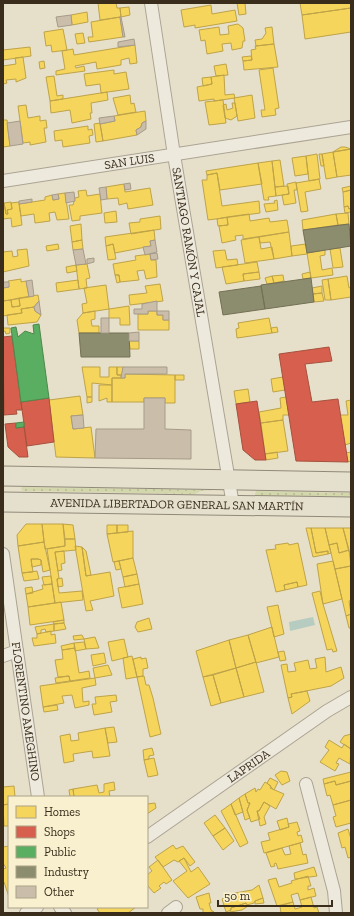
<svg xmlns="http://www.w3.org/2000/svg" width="354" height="916" font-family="'Zilla Slab',serif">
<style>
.grass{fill:url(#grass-dots)}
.water{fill:#b6ccc0}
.homes{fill:#f6d55c;stroke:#bea348}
.shops{fill:#d6604d;stroke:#a7513e}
.public{fill:#5aae61;stroke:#50874c}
.industry{fill:#8c8c6e;stroke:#737055}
.building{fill:#cabeab;stroke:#a69b89}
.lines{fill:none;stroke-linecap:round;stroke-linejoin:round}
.street-casing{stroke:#aba494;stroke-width:14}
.primary-casing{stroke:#90897a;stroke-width:21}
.street{stroke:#ede9dd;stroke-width:12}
.primary{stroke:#e5e0cd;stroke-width:19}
.labels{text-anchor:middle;stroke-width:4;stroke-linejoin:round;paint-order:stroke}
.street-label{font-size:12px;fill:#3a2d1b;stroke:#f8f0cf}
</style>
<defs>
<pattern id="grass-dots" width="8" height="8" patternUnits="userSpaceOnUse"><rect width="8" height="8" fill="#d3d7ab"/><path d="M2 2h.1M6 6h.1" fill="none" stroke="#b6b993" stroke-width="1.8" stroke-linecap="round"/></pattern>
</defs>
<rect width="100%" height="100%" fill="#e6e0ca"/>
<path class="grass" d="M22 487 214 490 201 491 195 494 23 491 21 489Z
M256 491 351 493V497L256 496 255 494Z"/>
<path class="water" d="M313 617 315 625 290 631 289 622Z"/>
<path class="homes" d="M98 3H116L117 8H120L121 17 100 20Z
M237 3H245L246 14 239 15Z
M300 3H351V8L302 15Z
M211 5 212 14 235 10 237 21 195 28V25L184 27 181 10Z
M129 7 130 15 121 17 120 8Z
M351 8V32L305 39 302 15Z
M87 12 88 22 72 25 71 15Z
M120 17 123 37 89 42 88 37H93L91 22Z
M238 24 243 28 245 41H243L242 48 232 50 231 43 222 44 223 51 207 54 205 40 201 41 199 30 219 27 220 35 229 34 228 26Z
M272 27 274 44 256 46 255 40 262 39 266 33 265 28Z
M63 29 67 50 52 52 51 45 46 46 44 32Z
M83 33 85 43 77 44 75 34Z
M274 44 278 67 244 70 243 61 252 60 251 50 256 49 255 46Z
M135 45 137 63 130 64 129 58 121 60V65L97 69 96 62 75 66 76 68 84 66 85 71 56 75V71L65 69 62 51 73 49 74 55Z
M30 47 31 56 3 60V50Z
M251 56 252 60 243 61 242 57Z
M23 57 26 78 16 82V79L6 80 7 83 3 84V66L16 64 15 58Z
M44 61 45 68 40 69 39 62Z
M226 64 228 75 216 76 214 66Z
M273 68 279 108 275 109 276 115 262 117 261 110H265L259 70Z
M114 70V74L126 72 129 89 101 93 100 84 86 86 84 74Z
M224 75 225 95 234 94 235 98 214 101V99L199 101 197 87 212 84 211 77Z
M54 76 57 96 63 95V99L50 101 46 77Z
M211 77 212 84 203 86 202 78Z
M107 92 108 100 91 103 92 113H90L91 119 72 123 70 110 51 113 50 101Z
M130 95 131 104 134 103 136 112 118 115 113 98Z
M252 95 255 118 238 121 234 98Z
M223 100 226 123 209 125 205 102Z
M232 103H235L237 116 231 120 225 118 223 105 226 104 227 110 233 108Z
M26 105 28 118 40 116V121L46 120 47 128H44L46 142 30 145V142L23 143 18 106Z
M145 111 146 121 142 123 141 127 136 130 137 135 103 141 100 124 115 121 114 116Z
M3 120H7L10 146 3 147Z
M100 123 103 141 96 142 94 124Z
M88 126V130L92 129 93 135 89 136 90 143 63 147 62 140 55 141 54 131Z
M341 147H345L351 149 333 152Z
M351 149V175L337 177 333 152Z
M333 152 337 177 326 179 322 154Z
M317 154 320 179 309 181 306 156Z
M319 154H322L324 166H321Z
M306 156 308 174 295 176 292 158Z
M280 160 284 186 275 187 272 161Z
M272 161 276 196 268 197 269 200H264L258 163Z
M258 163 262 184 220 190 217 173 207 175 206 171Z
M217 173 222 206 259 201 260 213 208 220 202 180H207V175Z
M319 179 321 189 305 192 308 211 301 212 296 183Z
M296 182 297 190H294L296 203 284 205 282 195 289 194 287 184Z
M124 184 125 192 150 188 153 205 128 209 127 203 119 205 118 198 107 199 106 187Z
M288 186 289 194 276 196 275 187Z
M351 186V190L343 192 342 188Z
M86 190 87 196 100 194 102 213 80 216V220L72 221 69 205H73L75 198 79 197 78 191Z
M351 190V208L349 209 348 206 344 207 343 192Z
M65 193 69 219 57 220 55 212 49 213 50 221 35 223 34 214 21 216 19 204 45 200V197L52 195 53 200 59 199 58 194Z
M277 200 278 210 266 212 264 204 275 203 274 201Z
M11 202 12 209 7 210 8 214H6L4 203Z
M19 202 22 225 12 227 11 218 3 219V203H4L6 214H8L7 210 12 209 11 203Z
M348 206 349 209 351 208V212L345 213 344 207Z
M116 211 117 222 105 223 104 213Z
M348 213 349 224 338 225 336 214Z
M249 214 250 221 269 218 270 222 287 220 289 232 243 239V235L235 236 236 240 222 243 219 226 228 225 227 217Z
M336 214 338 225 303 230 302 220Z
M160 216 161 229 131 234 129 223 140 222V219Z
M227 217 228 225 218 226 217 219Z
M81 224 82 240 72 242 70 226Z
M154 230 155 240 150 241 151 246 115 253 113 244 106 246 105 237Z
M289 232 292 256 274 259 270 242 260 243 259 237Z
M259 237 261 249 272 247 274 259 245 263 241 240Z
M82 240 83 249 73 250 72 242Z
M58 244 59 249 47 251 46 246Z
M113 244 116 259 108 260 106 246Z
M306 244 307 254 292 256 291 246Z
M340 248 343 267 333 268 330 249Z
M27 249 29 266 3 272V252L12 251 13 257 18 256 17 250Z
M225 250 227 260 237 259 238 265 216 268 213 251Z
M325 250V255L320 256 322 270 332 268 333 275 311 278 307 253Z
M150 254 151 260H156L157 277 146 279 144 270 137 271 139 280 120 282 119 275H115L113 264 136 260 135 256Z
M257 262 259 272 243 274 244 281 226 284 222 267Z
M87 264 90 278 86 279 87 288 79 289 76 265Z
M76 265 77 271 67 273 66 267Z
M259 272 260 279 244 281 243 274Z
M310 272 311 278 303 279 302 274Z
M115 275H119L120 282 117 283Z
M283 275 284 281 274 283 272 276Z
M272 276 274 283 267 284 265 278Z
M347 276 349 288 351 287V297L331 300 328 279Z
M21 279V282L26 281 29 297 3 301V288L9 287 8 281Z
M328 279 331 300H325L322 280Z
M78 280 79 289 57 292 56 283Z
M160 284 163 301 130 305 129 295 147 293 145 286Z
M106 285 109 309 83 313 82 304 87 303 84 288Z
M322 286V293L313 294 312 288Z
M322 293 324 301 314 302 313 294Z
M38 295 39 301 34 307 21 309 22 313 3 316V301L11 300 12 307 20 306 19 298Z
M19 298 20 306 12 307 11 300Z
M129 306 130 325H120V318H109V309Z
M34 307 35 311 41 315 37 322 8 325 7 315 22 313 21 309Z
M95 311V319L91 320 92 326H99V333H79L77 320 83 313Z
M148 311H157V315H163V320H169V330H138V314H148Z
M269 318 272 333 237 338 236 329 239 328 238 323Z
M277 327 278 332 272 333 271 328Z
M3 328H10V333L6 334 5 331 3 332Z
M129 341H139V349H130Z
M82 367H100V377H109V367H117V375H121V378H112V385L92 383V397H87Z
M117 367H123L122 375H117Z
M125 374 175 375V403H165V398H144V402H112V378H125Z
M175 375H184V380H175Z
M283 377 285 390 273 392 271 379Z
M99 385H112V402H107V398L99 401Z
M248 389 250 402 236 404 234 391Z
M80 396 83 415 71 416 73 429 91 427 95 458 56 457 49 400Z
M87 397H92V402L87 403Z
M286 397 289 415H283V420L261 423 259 412 281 408 280 398Z
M351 400V443L345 445 340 415H348L346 401Z
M283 420 288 451 265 454 261 423Z
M277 452 278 458 266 460 265 454Z
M351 452V461L348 462 346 453Z
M26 524H42L44 542 18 546 17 535Z
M42 524H63L65 546 45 549Z
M63 524 73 525 75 539H65Z
M107 525H117V533L107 534Z
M117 525H128V532L117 533Z
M306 528H311L316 553 328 551V554L313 557Z
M311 528H325L331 553 328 554V551L316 553Z
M325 528H343L349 550 339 553 337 543 329 545Z
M343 528H351V551L349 552Z
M133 531V558L113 562 107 534Z
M65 539H75L76 550 55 552 59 578 57 579 59 593 82 591 83 600 55 603 47 549 65 546Z
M44 542 50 570 43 572 41 560 38 559H31L33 572 22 573 18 546Z
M288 543 289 545 298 543 307 585 298 587 297 582 284 585 285 590 276 592 266 550 276 549 275 545Z
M337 543 339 553 349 550 351 566 335 569 329 545Z
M75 546 82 547 86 576 110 572 114 596 90 601 93 610 86 611Z
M82 547 86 551 91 575 86 576Z
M64 551 65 563 61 564 62 570 58 571 55 552Z
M133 558 137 574 123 577 119 561Z
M31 559H38L41 560V565L32 567Z
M119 561 121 569 116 570 114 562Z
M333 561 342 599 323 604 317 564Z
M351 566V600L349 601 351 614 346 616 335 569Z
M37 571 39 579 24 581 22 573Z
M137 574 139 584 125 587 123 577Z
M51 576 52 584 44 585 42 577Z
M62 578 63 586 58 587 57 579Z
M297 582 298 587 285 590 284 585Z
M52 584 55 603 28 607 26 594 43 589 42 585Z
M139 584 143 604 122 608 118 588Z
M32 587 33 593 26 594 25 588Z
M320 591 323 604 337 651 333 652 332 649 327 650 312 593Z
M61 602 64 620 30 625 28 607Z
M278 605 284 634 274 637 267 607Z
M351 614V628H349L346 616Z
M149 618 152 629 138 632 135 627 137 622Z
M64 620V623L54 624 53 622Z
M64 623 66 629 54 631V624Z
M54 624V631L46 632 45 629 41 630V633L37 634 35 627Z
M272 627 279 657 256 663 248 635Z
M51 631V635L55 634 56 643 34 646 32 638H37V634Z
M82 635 84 639 74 640 73 636Z
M248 635 256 662 236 668 229 640Z
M95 637 99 648 86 649 84 639Z
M124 639 128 657 112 661 108 642Z
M229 640 236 668 203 677 196 651Z
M84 642 86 649 75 651 74 643Z
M74 643 75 648 62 650 61 646Z
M75 648 79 673 89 671 90 678 70 681 69 676 58 677 55 660 63 659 62 650Z
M284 651 286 660 280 661 278 652Z
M104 653 106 663 93 666 91 655Z
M132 656 137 677 126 679 123 658Z
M141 657V659L146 658 148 668 143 669V676L137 677 133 659Z
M325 657 326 672 341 667 344 678 331 686 291 694 292 697 288 698 281 665 287 664 288 672 296 671 294 663 308 660 310 669 317 668 315 659Z
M256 662 264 692 244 697 236 668Z
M108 665 112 675 95 678 93 668Z
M236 668 244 697 221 703 213 675Z
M213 675 221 703 211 706 203 677Z
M69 676 70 681 56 683 55 678Z
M144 676 146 685H149L153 698 161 734 150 737 137 677Z
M95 678 96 685 82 688 83 702 89 701V705L75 708 72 695 62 696 64 703 43 707 40 686Z
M307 691 310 701 292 714 288 698 292 697 291 694Z
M116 695 117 701 110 702 112 712 94 715 92 704H96L95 697Z
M57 705 58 710 44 712 43 707Z
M114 727 117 742 108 743 105 728Z
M105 728 110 756 93 758 92 751 73 754 74 761 64 763 60 736 70 734 71 741 79 740 78 733Z
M351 734V749L340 742 344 736Z
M329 740 342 748 344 744 351 749 350 764 339 758 336 763 339 764 335 771 320 762 329 750 325 747Z
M152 748 154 755 149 756V759L144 760 143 750Z
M154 758 158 775 148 777 144 760Z
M281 771 287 772 290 781 282 785 275 775Z
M351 772V781L336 785 335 781 324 784 323 779Z
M270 778 278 782 274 790 267 783Z
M335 781 336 785 351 781V800L333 805 330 795 327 796 324 784Z
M114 782 115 790 109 791 110 797H72H74L73 789 97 785 99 793 104 792V784Z
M265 782 271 786 270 788 284 794 276 809 264 802 259 811H257L260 819 251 822 247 810 250 803H248L245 794 255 788 256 792 258 789 260 790Z
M14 786 15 797H9V804L3 805V787Z
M73 789 74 797H70L69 790Z
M245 794 248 803H250L247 810 250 818 245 820 239 798Z
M239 798 243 812 235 815 231 804Z
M351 800V823L336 827 333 817 336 816 333 805Z
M264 802 270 806 264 817 266 824 260 826 257 811H259Z
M155 803 156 808 147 814V804Z
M9 804V826H4L3 805Z
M231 804 248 843 240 847 221 811Z
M215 815 225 828 213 836 204 823Z
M287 818 289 827 280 830 277 821Z
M297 822 300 831 297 832 298 836 301 835 303 842 264 853 261 842 270 840 268 833 289 827 288 824Z
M225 828 234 841 223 850 213 836Z
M348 829 351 839V857L348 858 345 847 342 848 338 833Z
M300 843 303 855 306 854 308 863 278 869 276 863 274 864 275 866 271 867 266 853 282 848 285 855 291 854 289 846Z
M173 845 176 849 183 846 195 862 190 866 184 858 178 862 174 860 163 867 155 857Z
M9 846V897L4 882H3V869L6 868 3 863V847Z
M184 858 191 872 198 867 210 884 188 898 173 881 187 871 179 861Z
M158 860 172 880 166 884 164 882 159 886 161 888 154 893 147 885V875L152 871 149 867Z
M314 867 317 876 295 879 294 873Z
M308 876 311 886H308V890L314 888 316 896 300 900 298 893 291 895 293 902 277 906 268 880 276 878 279 887 292 883 291 881Z
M259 885 263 898 255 901 254 903 247 905 246 903 231 908V910L226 912 222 899 235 893 252 890Z
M209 893 211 903H209L211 910 214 912 203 913V909H200L196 897Z
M311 897 314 908 317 907 319 913H280H281L280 906 293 902 295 909 302 907 300 900Z
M263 898 264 903 255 904V901Z
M246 903 248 906 242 910 230 912 231 908Z
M100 907H136L128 913H100L97 909Z"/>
<path class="shops" d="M12 336 22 410H16L17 414 4 415 3 337Z
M329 347 332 361 305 364 312 402 338 399 348 462 296 461 279 354Z
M49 398 54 442 27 446 21 402Z
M257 401 265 454 266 460H255L243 450 236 404Z
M16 423V428L24 427 28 457H19L8 447 5 424Z"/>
<path class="public" d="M39 324 49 398 21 402 11 328 16 327 18 337 25 331 34 334 33 325Z
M24 422V427L16 428V423Z"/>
<path class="industry" d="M349 224 351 246 307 253 303 230Z
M311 278 314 302 265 309 261 285Z
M261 286 265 309 223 315 219 292Z
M79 333H129L130 357H81Z"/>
<path class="building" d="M71 15 72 25 58 27 56 17Z
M120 17H121L125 37H123Z
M134 39 135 45 118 47V42Z
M114 116 115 121 100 124 99 118Z
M20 121 23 144 10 146 7 123Z
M146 121V129L137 135 136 130 141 127 142 123Z
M130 183 131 189 125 190 124 184Z
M106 187 107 199 101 200 99 188Z
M74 192 75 201 66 203 65 193Z
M58 194 59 199 53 200 52 195Z
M32 199V202L19 204V201Z
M155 240 157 252 145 255 143 247 151 246 150 241Z
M83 249 86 264 76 265 73 250Z
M157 253 158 259 151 260 150 254Z
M94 258V262L87 264V259Z
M32 280 34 296 29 297 26 281Z
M3 282H9V287L3 288Z
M39 301 41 315 35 311 34 307Z
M157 301V311H169V320H163V315H157V311H148V314H134V309H142V304Z
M101 318H109V333H101Z
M139 332V341H129V333Z
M123 367H167V374H125V378H121Z
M144 398H165V429L191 430V459L95 458 96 429H144Z
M83 415 84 428 73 429 71 416Z"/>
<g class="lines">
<g class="street-casing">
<g id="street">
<path id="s1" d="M151 3 174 155 233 505"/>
<path id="s2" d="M3 181 351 127"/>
<path id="s3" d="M3 554 38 797"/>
<path d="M3 656 17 651"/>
<path d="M306 784 334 891 336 913"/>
<path id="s4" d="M147 837 327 711 351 697"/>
<path d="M60 907 65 913"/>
<path d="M26 913 37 907"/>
<path d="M168 913 176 907"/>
</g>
</g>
<g class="primary-casing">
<g id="primary">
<path d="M3 476 351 482"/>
<path id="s5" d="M3 502 351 507"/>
</g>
</g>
<use href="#street" class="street"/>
<use href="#primary" class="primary"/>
</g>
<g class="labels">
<g class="street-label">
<text dy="4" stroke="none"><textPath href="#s2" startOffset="128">SAN LUIS</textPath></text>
<text dy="4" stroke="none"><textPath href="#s1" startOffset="242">SANTIAGO RAMÓN Y CAJAL</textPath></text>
<text dy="4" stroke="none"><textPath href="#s5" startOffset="174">AVENIDA LIBERTADOR GENERAL SAN MARTÍN</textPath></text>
<text dy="4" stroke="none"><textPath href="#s3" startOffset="159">FLORENTINO AMEGHINO</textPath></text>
<text dy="4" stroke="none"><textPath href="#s4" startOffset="124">LAPRIDA</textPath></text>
</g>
</g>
<rect width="354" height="916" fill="none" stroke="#3a2d1b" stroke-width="8"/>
<rect x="8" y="796" width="140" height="112" fill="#f8f0cf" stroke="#aca287"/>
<rect x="16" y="806" width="20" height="12" fill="#f6d55c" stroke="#aca287"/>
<text x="44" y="816" font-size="12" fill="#3a2d1b">Homes</text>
<rect x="16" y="826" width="20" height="12" fill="#d6604d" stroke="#aca287"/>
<text x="44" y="836" font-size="12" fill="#3a2d1b">Shops</text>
<rect x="16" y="846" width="20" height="12" fill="#5aae61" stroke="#aca287"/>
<text x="44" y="856" font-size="12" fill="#3a2d1b">Public</text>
<rect x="16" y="866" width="20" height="12" fill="#8c8c6e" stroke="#aca287"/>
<text x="44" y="876" font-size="12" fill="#3a2d1b">Industry</text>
<rect x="16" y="886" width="20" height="12" fill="#cabeab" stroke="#aca287"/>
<text x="44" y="896" font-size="12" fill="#3a2d1b">Other</text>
<path d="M218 900v6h114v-6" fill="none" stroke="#3a2d1b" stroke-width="2"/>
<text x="224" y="900" font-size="12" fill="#3a2d1b" stroke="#f8f0cf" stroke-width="3" paint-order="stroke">50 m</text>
</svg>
